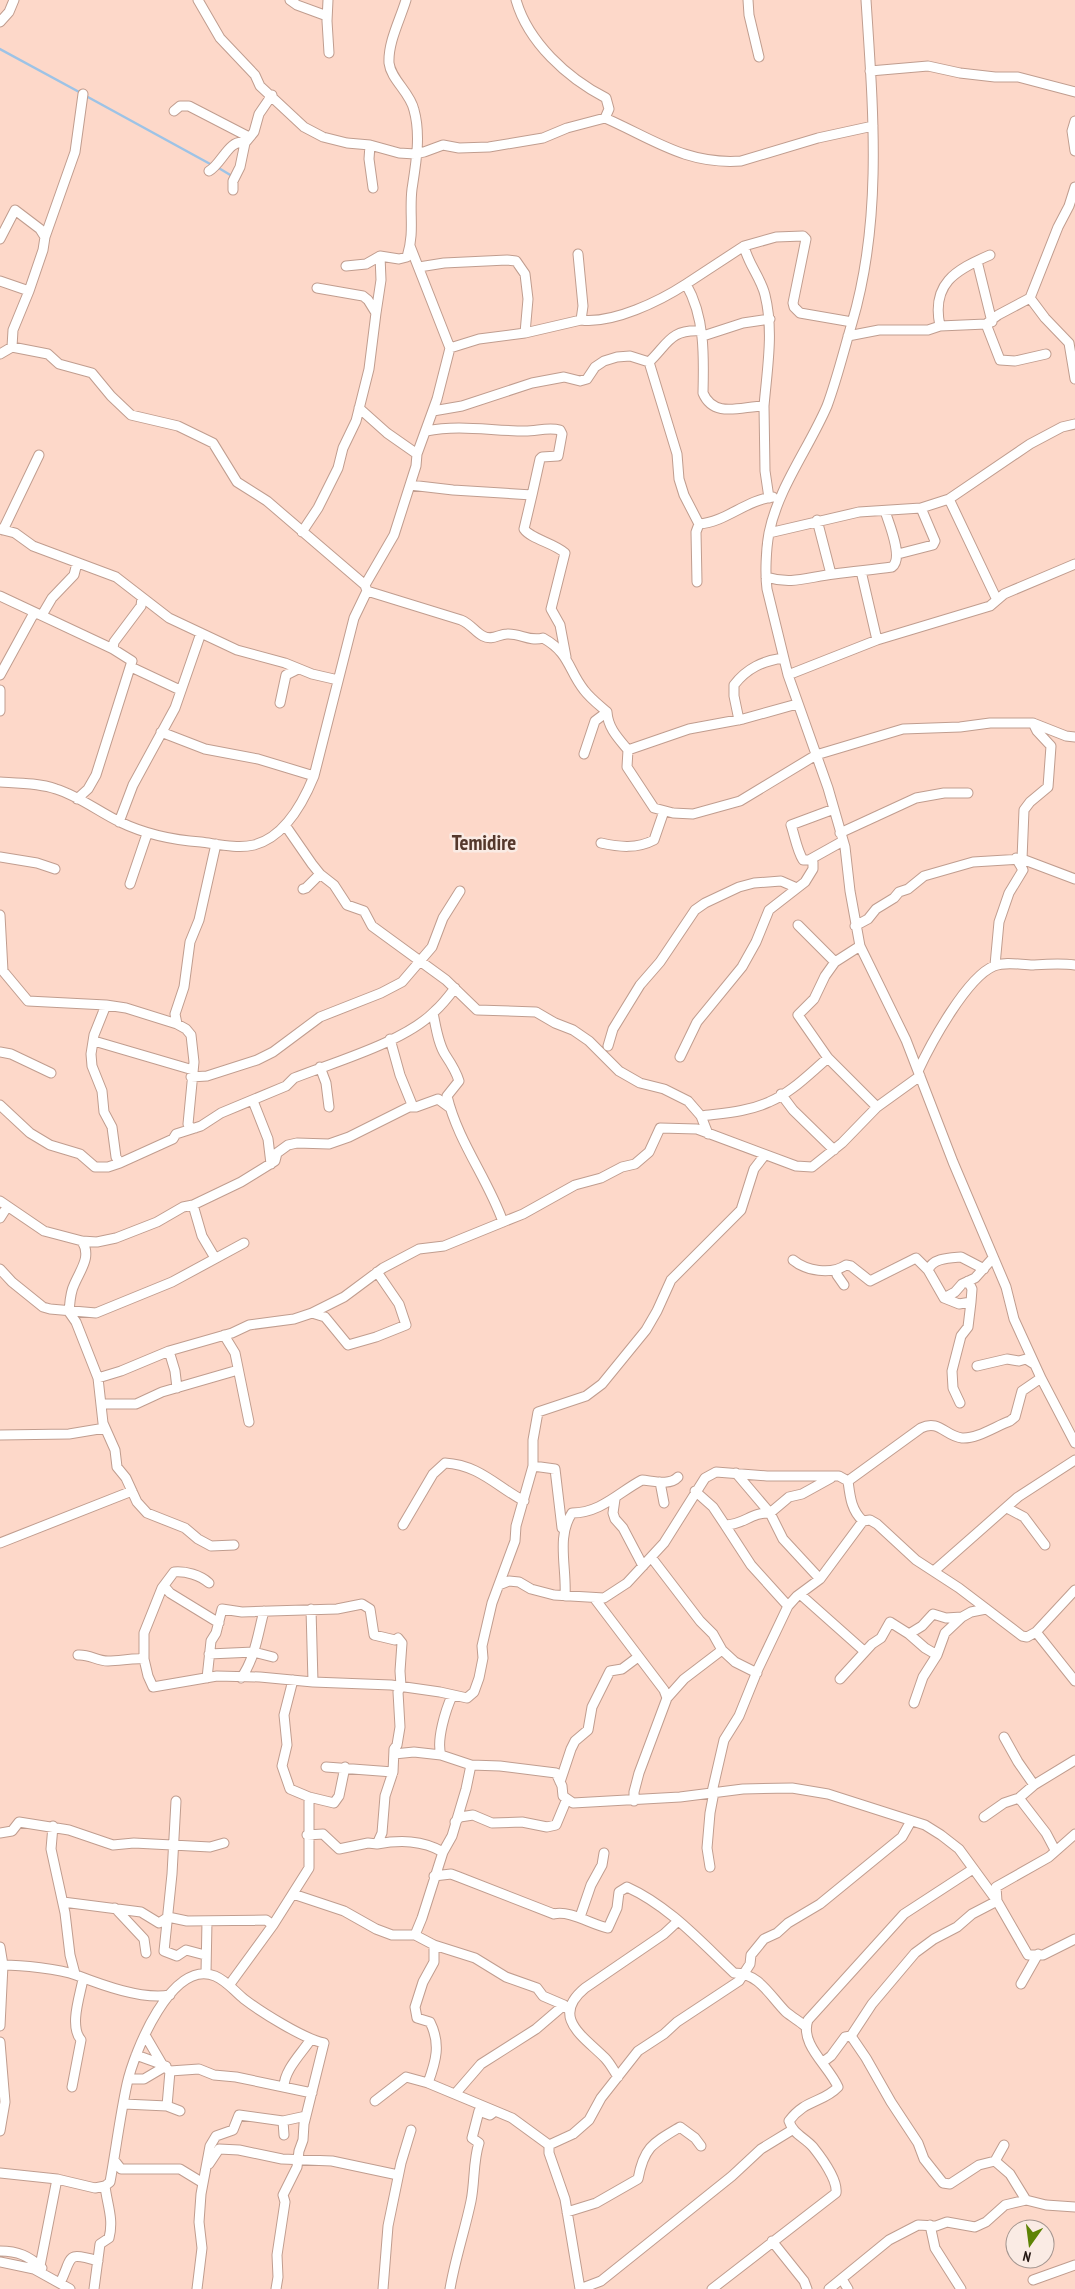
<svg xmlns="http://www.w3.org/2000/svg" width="1075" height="2289" font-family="'PT Sans Narrow',sans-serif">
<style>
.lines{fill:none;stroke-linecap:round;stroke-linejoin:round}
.stream{stroke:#9dc3e6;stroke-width:2.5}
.minor-casing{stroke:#c09d8f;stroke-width:11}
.minor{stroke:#fff;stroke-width:9}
.labels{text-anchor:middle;stroke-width:5;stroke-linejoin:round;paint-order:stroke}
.quarter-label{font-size:21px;font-weight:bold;fill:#55382c;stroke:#faebe4}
</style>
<rect width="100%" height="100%" fill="#fdd8c9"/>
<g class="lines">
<path class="stream" d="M0 49 81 93
M86 96 212 165
M217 167 232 176"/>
<g class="minor-casing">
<path id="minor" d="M198 0 220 38 255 75 260 86 304 127 323 137 347 143 370 145 399 153 415 154 424 152 443 145 459 148 489 147 543 138 567 128 605 118C653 139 686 165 741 161L818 138 873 126
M290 0 297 5 327 16
M328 0 327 21 329 53
M516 0C528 42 567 78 606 98L609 109 605 118
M748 0 749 15 759 57
M866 0C873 108 883 218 852 323 844 350 837 379 827 406 809 448 778 488 769 533 766 549 765 574 767 589L788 675 828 788 845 847 850 891 860 946 906 1040 953 1162 1006 1287 1014 1319 1041 1378 1075 1443
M0 22 9 12 14 0
M870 71 928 66 960 73 995 77H1018L1075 92
M174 111 180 106H189L249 137
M1075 121 1072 131 1075 151
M370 145 369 159 373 188
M209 171C222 164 229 138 245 143
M233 190V181L240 167 245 143 254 132 259 114 272 95
M45 237 75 152 83 94
M0 239 15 210 40 229 45 237 43 250 29 291 13 330 12 347
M744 246 686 284C705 317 704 356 703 393 714 419 742 406 764 406L765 471 769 498
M977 261 992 322
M346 266 366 264 380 256 399 259 407 257C415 231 409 214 412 189 416 163 421 135 414 110 410 92 391 80 389 63 388 42 400 20 406 0
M419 267 444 263 507 260 516 261 525 274 528 299 525 333
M0 281 29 291
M1030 298 1045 318 1069 343 1075 379
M376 313 381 280 380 256
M581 320C613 324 660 301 686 284
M986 324 1000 360 1015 361 1046 354
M940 326C931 284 955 270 990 255
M703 336 743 323 770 319
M848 336 879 330H928L940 326 986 324 998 315 1030 298 1058 227 1069 206 1075 187
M450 348 479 339 525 333 581 320 583 306 578 254
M0 354 12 347 48 354 59 364 92 373 111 396 131 415 178 426 213 443 237 482 267 501 365 585
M649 362C668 344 670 329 701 331
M764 406C767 370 774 331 765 295 761 278 748 264 744 246L776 237 803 236 806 239 793 303 794 307 800 313 852 322
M359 408 387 433 417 454
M433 411 462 406 532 383 564 377 580 381 587 379 595 367 604 361 617 357 630 356 649 362 677 454 679 479 684 495 699 524 696 532 697 582
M410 485 453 490 532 495 540 459 542 457 558 456 562 434 560 430C548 427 537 431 525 431 491 431 460 424 426 431
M532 495 524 529C531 539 554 543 565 553L551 609 560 625 566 657
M949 499 997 600
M817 520 831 574
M699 524C726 522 746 500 773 497
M0 529 15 533 33 546 116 577 169 618 237 650 285 663 312 674 338 680
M3 530 39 455
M302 532 318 508 338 468 343 448 356 421 369 369 376 313 368 300 363 296 317 288
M769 533 859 512 921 508 949 499 1030 444 1062 427 1075 424
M898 554 933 545 935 541 921 508
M861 571 877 640
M766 577C792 585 808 577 834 574 853 571 872 570 892 567 904 558 889 524 885 511
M367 591 461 620C471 624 476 633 483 636 492 641 499 634 507 634 520 633 529 642 543 638 570 653 568 670 584 690 590 698 599 705 607 712 608 728 618 738 628 750L627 767 654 808 673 813 693 814 740 801 816 755 903 729 960 727 990 723H1033L1066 736 1075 737
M0 596 113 649 132 661 96 775 88 789 77 799
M42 615 52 598 74 575 77 563
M113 649 114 642 141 606 142 598
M131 667 180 690
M0 675 34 613
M788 675 877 640 990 606 1004 594 1075 564
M0 690V711
M280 703 286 675 298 669
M739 720 734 696V685C747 668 763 661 783 658
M161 732 205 749 258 759 314 776
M628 750 689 729 743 719 797 704
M584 754 595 721 607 712
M0 782C18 783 39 783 56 789 79 796 99 812 120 822 147 835 172 840 201 842 217 844 237 849 254 845 285 837 303 803 314 776L354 618 367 591 365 585 394 535 416 466 417 454 437 399 450 348 410 246
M834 809 791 825C795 837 797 850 803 860H809L843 841
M119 822 133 785 175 708 201 633
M285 825 312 864 320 874 334 885 347 905 364 911 372 926 446 980 477 1010 536 1012 555 1023 573 1030 589 1041 619 1071 640 1083 664 1089 688 1101 701 1116 708 1134
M840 833 916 798 944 793H968
M601 843C619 847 637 849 654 840L664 811
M0 857 37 863 55 869
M1022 859 1075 879
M130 884 147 834
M303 889 306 888 320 874
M0 915 3 971 28 1001 106 1005 126 1008 177 1024 186 1029 191 1035 194 1062 188 1124 191 1128H195
M798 925 835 962
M855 926 868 919 876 909 894 898 899 892 908 889 924 876 973 862 1022 859 1024 810 1030 802 1048 787 1051 746 1037 731 1033 723
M860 946 835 962 825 976 814 999 798 1015 828 1058 877 1107
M995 965 999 922 1009 893 1023 870 1016 858
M106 1005 94 1035 91 1054 92 1066 102 1091 104 1112 112 1127 116 1157 120 1163
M433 1013C436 1027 438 1044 446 1056 452 1065 456 1071 459 1081L447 1096C458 1142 488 1179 503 1222
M177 1024 175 1014 184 987 190 942 199 920 216 844
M390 1039 400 1075 413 1107
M94 1041 193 1070
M608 1046 613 1029 640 985 660 962 695 910 705 903 739 887 754 883 781 881 797 888
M0 1052 11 1054 51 1073
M680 1057 697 1022 742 967 756 942 769 910 805 882 813 869V862L809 860
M320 1067 326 1083 329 1107
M918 1071C931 1043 967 977 994 966 1006 961 1021 965 1033 965 1048 964 1061 963 1075 965
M191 1077 207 1076 257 1060 273 1052 320 1017 381 993 402 982 432 947 443 918 460 891
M781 1094 793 1110 834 1150
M253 1101 268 1139 271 1164
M0 1105 30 1133 50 1145 80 1154 95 1167H108L120 1163 173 1139 176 1134 201 1126 221 1113 286 1086 294 1078C334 1062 405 1042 435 1011 443 1004 449 996 455 988
M701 1116C724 1113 747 1112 769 1102 791 1093 810 1073 828 1058
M0 1201 44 1231 82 1241 97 1242 116 1238 157 1222 183 1207 193 1205 241 1182 275 1161 277 1153 288 1145 297 1143 329 1144 349 1137 409 1107H416L438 1099 449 1107
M193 1205 202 1236 215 1258
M0 1218 7 1207
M82 1241C92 1257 80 1270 74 1285 70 1293 70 1302 69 1312L76 1322 98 1378 103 1423 115 1450 117 1467 126 1478 137 1502 147 1513 185 1528 198 1539 211 1546 234 1545
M793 1260C806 1271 831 1275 846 1265L851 1266 870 1281 916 1258 928 1270 944 1298 959 1304 971 1302 968 1327 961 1336 952 1371 953 1388 960 1403
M0 1269 12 1282 43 1307 50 1309 96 1313 172 1282 244 1243
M837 1270V1275L844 1285
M928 1270C933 1258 949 1258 961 1257L984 1269
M968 1281 972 1289 971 1302
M944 1298 955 1292 962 1284 975 1278 993 1258
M312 1313 325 1317 348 1345 376 1337 406 1325 399 1304 377 1272
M224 1335 235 1353 249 1422
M169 1351 175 1371 177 1388
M977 1366 1007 1359 1019 1361 1026 1359 1034 1364
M98 1378 121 1371 169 1351 232 1333 249 1325 294 1319 312 1313 344 1297 383 1268 419 1249 444 1246 503 1222 523 1214 575 1185 601 1178 622 1167 635 1164 649 1152 660 1128 697 1129 796 1166 812 1167 842 1143 877 1107 920 1076
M1041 1378 1022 1391 1015 1417 1010 1421C996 1426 977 1439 962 1438 945 1436 939 1419 921 1428L848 1481C850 1496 851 1510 863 1521L870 1520 877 1524 916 1560 959 1588 1022 1636 1027 1637 1036 1632 1075 1590
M103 1404H136L162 1392 238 1370
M0 1435 69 1434 105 1428
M533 1466 555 1469 562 1528
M736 1473 770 1513 783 1539 820 1579
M660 1482 664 1503
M695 1491 713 1507 725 1525C744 1525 751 1512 770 1513L789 1497 802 1494 831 1478
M615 1499 613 1513 615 1519 623 1528 643 1566
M1007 1508 1024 1517 1045 1545
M403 1525 433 1474 445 1463C479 1465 496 1486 524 1501
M725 1525 751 1565 788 1606
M0 1543 132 1491
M651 1557 700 1621 713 1634 722 1650 735 1662 757 1673
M934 1571 1018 1497 1075 1460
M209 1583C200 1575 186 1571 174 1572L162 1588 144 1633V1659L148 1676 153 1687 217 1676 260 1677 313 1682 391 1685 440 1692 467 1698 474 1692 479 1678 483 1658 482 1646 492 1603 515 1541 516 1526 533 1466V1440L538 1412 586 1396 602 1384 646 1330 657 1311 671 1280 741 1210 754 1169 764 1156
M499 1585 509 1581 519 1582 531 1589 554 1595 604 1598 627 1583 664 1543 705 1478 716 1472 767 1476H839L848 1481
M164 1586 170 1593 219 1623
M801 1595 864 1651
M565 1596C567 1569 556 1536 572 1513 601 1513 619 1492 642 1480 653 1481 670 1486 678 1477
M595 1599 664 1690 667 1698
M311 1609 313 1682
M1036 1632 1075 1681
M909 1634 925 1648 937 1655
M209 1654 254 1652 273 1657
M78 1655C89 1654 97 1661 108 1661 121 1661 131 1658 144 1659
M207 1678 211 1641 216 1633 222 1609 242 1612 337 1609 362 1604 370 1609 374 1635 395 1640 398 1638 402 1643 400 1671 401 1686 398 1692 400 1727 397 1745 394 1749 393 1772 385 1796 382 1833 377 1844 368 1843 339 1849 323 1834 307 1835
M241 1678C255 1659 258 1633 264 1611
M840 1679 872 1644 881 1638 890 1622 909 1634 922 1626 933 1614 946 1618 962 1617
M293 1680 284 1715 287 1745 282 1766 290 1789 309 1797 334 1803 339 1796 345 1767
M914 1703 923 1677 937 1655 945 1633 962 1617 971 1612 986 1609
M1004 1737 1018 1762 1034 1785
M394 1754 414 1752 441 1755 471 1765 500 1766 556 1773 562 1786 563 1796 573 1803 680 1797 743 1789 792 1788 828 1794 925 1825 941 1835 959 1849 997 1901 1028 1955H1043L1075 1939
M441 1755C436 1740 446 1709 452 1696
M326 1767 393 1772
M560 1782 571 1749 575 1741 588 1730 592 1707 610 1671 622 1669 638 1657
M712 1792 724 1740 739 1716 758 1669 788 1606 797 1596 820 1579 863 1521
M1019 1798 1046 1833 1055 1850
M176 1801 172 1874 164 1951 177 1956 186 1950 205 1955
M634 1801V1792L639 1773 667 1698 684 1679 722 1650
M984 1817 1004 1803 1019 1798 1034 1785 1075 1760
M455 1822 460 1817 473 1815 492 1823 522 1822 547 1827 556 1825 566 1801
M53 1826 51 1849 65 1913 70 1955 75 1974
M0 1833 12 1831 19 1822 69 1830 113 1845 134 1843 210 1847 224 1843
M377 1844C400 1840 422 1840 443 1852
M710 1867 707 1848 710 1813 714 1792
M434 1876 451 1874 459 1877 554 1914C570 1910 592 1925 608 1928L617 1908 619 1892 627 1887C669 1906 701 1942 734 1973 759 1973 770 1996 786 2012 792 2017 799 2021 805 2026
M293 1894 344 1911 376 1929 392 1935H415L434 1945 475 1958 506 1977 537 1988 543 1996 564 2005 570 2011
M63 1902 141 1912 159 1923 168 1917 187 1921 266 1920 273 1925
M115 1908 144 1939 146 1953
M580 1917 591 1885 602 1865 604 1853
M415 1935 422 1918 443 1852 452 1836 466 1789 471 1765
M0 1947 3 1965 0 2026
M3 1965C21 1965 60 1969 76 1975 102 1985 142 2000 170 1995
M206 1973 207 1921
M230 1984 273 1925 309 1868V1797
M1021 1984 1038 1954
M145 2035 162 2064
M0 2042 5 2102 0 2131
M136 2055 161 2064 170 2071 167 2106
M823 2062 831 2056 845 2037 851 2036 872 2004 915 1953 934 1939 957 1927 972 1914 997 1901 996 1887 1049 1857 1075 1834
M170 2071 199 2069 214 2075 236 2077 312 2093
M618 2077C614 2071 610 2063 605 2058 583 2036 550 2017 585 1988L664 1934 678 1921
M129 2079H144L166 2066
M428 2083C436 2061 441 2044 430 2022L417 2018 415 2007 423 1982 434 1962V1945
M72 2087 81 2040C69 2026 80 1996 83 1979
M284 2087C284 2070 302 2053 311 2039
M455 2094 481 2064 536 2029 564 2005
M375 2101 406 2077 428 2083 512 2118 549 2145
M124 2104 167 2106 180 2111
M283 2121 284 2135
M549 2145 573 2134 589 2120 601 2098 638 2051 664 2034 677 2022 739 1981 750 1964 751 1955 764 1939 777 1933 788 1923 820 1904 902 1837 911 1821
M549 2145V2153L565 2199 580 2289
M114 2160 121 2169H180L203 2183
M995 2161 1004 2145
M209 2164 219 2149 239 2150 282 2159 332 2161 398 2175
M0 2173 57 2179 95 2188 105 2186 110 2182C116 2149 120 2116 127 2084 134 2052 172 1958 215 1976 227 1981 234 1991 244 1999 261 2012 304 2039 324 2043L304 2124 303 2140 299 2151 297 2167 283 2195 285 2202 277 2255 278 2277 276 2289
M1026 2200 1046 2205 1075 2207
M567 2212 596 2203 638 2179C644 2147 653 2143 680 2127L695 2138 701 2146
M930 2225 935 2248 961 2289
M772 2241 804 2281 807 2289
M0 2251C18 2251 29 2256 42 2268
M0 2262 34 2269 70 2289
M40 2266 57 2179
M842 2279 848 2289
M1033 2280 1075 2265
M60 2283C73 2257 65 2251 98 2261
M94 2289 100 2244 109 2238C114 2219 107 2204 105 2186
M197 2289 202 2248 199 2222 201 2194 210 2146 216 2136 233 2130 239 2115 283 2121 306 2116
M383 2289 388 2226 401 2163 411 2130
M450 2289C455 2259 465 2230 471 2201 475 2181 473 2161 479 2143L472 2138 479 2111 490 2115 494 2112
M580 2289 601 2281 732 2176 761 2149 792 2130
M712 2289 836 2193C838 2180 821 2157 813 2147 804 2137 793 2134 789 2121 805 2099 823 2103 838 2087 829 2066 799 2044 808 2020L904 1914 973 1869
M829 2289 889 2240 918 2225 936 2226 947 2222 975 2227 986 2222 1005 2205 1026 2200 1010 2174 995 2161 979 2165 950 2184 943 2183 924 2159 918 2143 891 2102 866 2058 851 2036"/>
</g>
<use href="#minor" class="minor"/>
</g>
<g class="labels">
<g class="quarter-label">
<text x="484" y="850">Temidire</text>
</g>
</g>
<g transform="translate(1030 2244) rotate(194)"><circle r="24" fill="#faebe4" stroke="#a49690"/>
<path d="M0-4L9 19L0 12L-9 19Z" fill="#5d8304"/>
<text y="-8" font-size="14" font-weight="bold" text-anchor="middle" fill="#241712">N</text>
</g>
</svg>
